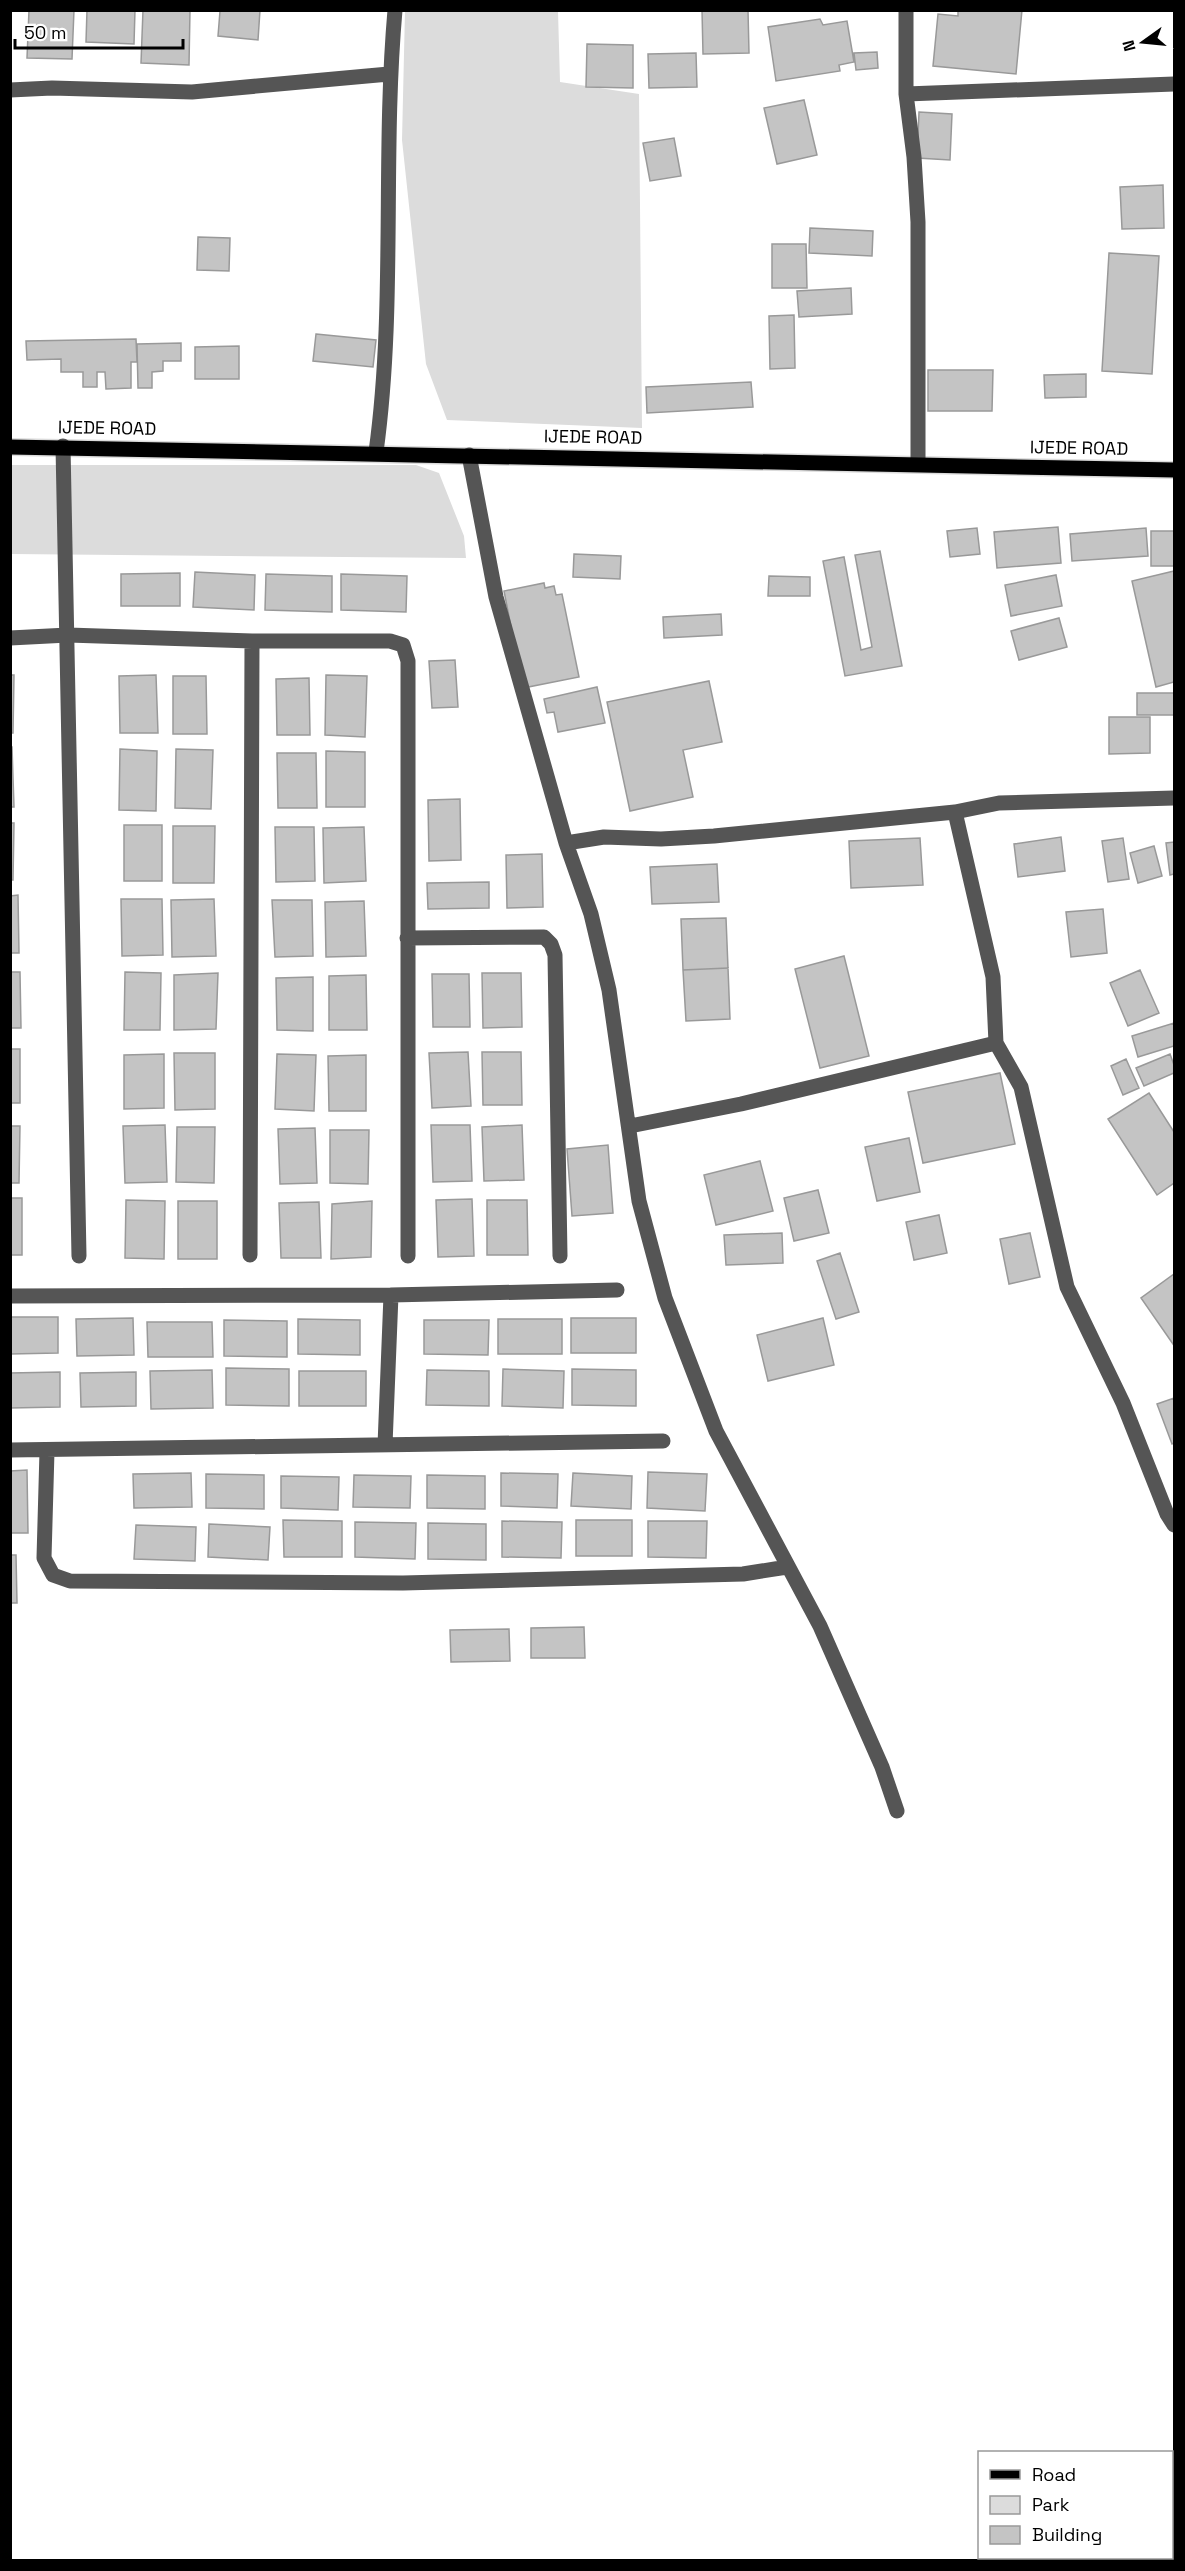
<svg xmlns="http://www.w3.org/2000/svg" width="1185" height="2571" font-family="'Space Grotesk',sans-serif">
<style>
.green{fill:#dcdcdc}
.building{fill:#c4c4c4;stroke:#999;stroke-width:1.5}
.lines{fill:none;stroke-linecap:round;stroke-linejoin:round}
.major-casing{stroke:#dbdbdb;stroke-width:18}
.minor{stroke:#555;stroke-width:15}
.major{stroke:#000;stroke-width:15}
.labels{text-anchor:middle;stroke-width:4.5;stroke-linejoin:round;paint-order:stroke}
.street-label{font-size:18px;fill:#000;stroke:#fff}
</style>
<rect width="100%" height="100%" fill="#fff"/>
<path class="green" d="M405 11H558L560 82 639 94 642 428 447 420 426 364 402 140Z
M10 465H416L439 473 464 536 466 558 11 554Z"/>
<path class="building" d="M29 10H74L72 59 27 58Z
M87 10H135L134 44 86 42Z
M143 10H190L189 65 141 63Z
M218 10H260L258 40 218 36 220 11Z
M702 10H748L749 53 703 54Z
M958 10H1022L1016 74 933 66 938 14 958 16Z
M820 19 823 25 847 21 854 62 839 65 840 71 776 81 768 27Z
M587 44 633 45V88L586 87Z
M877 52 878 68 856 70 854 53Z
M696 53 697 87 649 88 648 54Z
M804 100 817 155 777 164 764 108Z
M919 112 952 114 950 160 917 158Z
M674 138 681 176 650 181 643 143Z
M1163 185 1164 228 1122 229 1120 187Z
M810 228 873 231 872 256 809 253Z
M198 237 230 238 229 271 197 270Z
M772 244H806L807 288H772Z
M1109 253 1159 256 1152 374 1102 371Z
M851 288 852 314 799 317 797 291Z
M794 315 795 368 770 369 769 316Z
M316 334 376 340 373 367 313 361Z
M136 339 137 362H131V388L106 389 105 372H97V387H83V372H61V359L27 360 26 341Z
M181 343V361H163V371L152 372V388H138L137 344Z
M239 346V379H195V347Z
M928 370H993L992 411H928Z
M1086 374V397L1045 398 1044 375Z
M751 382 753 407 647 413 646 387Z
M1058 527 1061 563 997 568 994 532Z
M977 528 980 554 950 557 947 531Z
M1146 528 1148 556 1072 561 1070 534Z
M1151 531H1174V566H1151Z
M880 551 902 666 845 676 823 561 844 557 861 650 872 647 855 555Z
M574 554 621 556 620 579 573 577Z
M1174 571V682L1156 687 1132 581Z
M195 572 255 575 254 610 193 607Z
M180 573V606H121V574Z
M266 574 332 576V612L265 610Z
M341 574 407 576 406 612 341 610Z
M1056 575 1062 606 1011 616 1005 585Z
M769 576 810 577V596H768Z
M544 583 545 588 554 586 556 595 562 594 579 677 523 688 504 591Z
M721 614 722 635 664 638 663 617Z
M1059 618 1067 647 1019 660 1011 631Z
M455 660 458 707 432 708 429 661Z
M10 675H14L13 733H10Z
M156 675 158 733H120L119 676Z
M326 675 367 676 365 737 325 735Z
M173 676H206L207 734H173Z
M309 678 310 735H277L276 679Z
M709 681 722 742 683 750 693 797 630 811 607 702Z
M597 687 605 723 558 732 554 712 547 713 544 699Z
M1137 693H1174V715H1137Z
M1109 717H1150V753L1109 754Z
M10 747H12L14 807H10Z
M120 749 157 751 156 811 119 810Z
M176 749 213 750 211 809 175 808Z
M326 751 365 752V807H326Z
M277 753H316L317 808H278Z
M460 799 461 860 429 861 428 800Z
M10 823H14L13 880H10Z
M124 825H162V881H124Z
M173 826H215L214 883H173Z
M275 827H314L315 881 276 882Z
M364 827 366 881 324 883 323 828Z
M1061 837 1065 871 1018 877 1014 844Z
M920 838 923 885 851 888 849 841Z
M1123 838 1129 879 1108 882 1102 841Z
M1174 842V874L1170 875 1166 843Z
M1154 846 1162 876 1138 883 1130 853Z
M542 854 543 907 507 908 506 855Z
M717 864 719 902 652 904 650 867Z
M489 882V908L428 909 427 883Z
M18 895 19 953H10V896Z
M121 899H162L163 955 122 956Z
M214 899 216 956 172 957 171 900Z
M272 900H312L313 956 275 957Z
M364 901 366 956 326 957 325 902Z
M1103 909 1107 953 1071 957 1066 912Z
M726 918 728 968 683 970 681 919Z
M844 956 869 1056 820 1068 795 969Z
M728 968 730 1019 686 1021 683 970Z
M1140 970 1159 1013 1128 1026 1110 983Z
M10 972H20L21 1028H10Z
M125 972 161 973 160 1030H124Z
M218 973 216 1029 174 1030V975Z
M482 973H521L522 1027 483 1028Z
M432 974H469L470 1027H433Z
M366 975 367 1030H329V976Z
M313 977V1031L277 1030 276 978Z
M1174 1023V1046L1138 1057 1132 1036Z
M10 1049H20V1103H10Z
M468 1052 471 1106 432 1108 429 1053Z
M482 1052H521L522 1105H483Z
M174 1053H215V1109L175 1110Z
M164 1054V1108L124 1109V1055Z
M277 1054 316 1055 314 1111 275 1109Z
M1170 1054 1174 1065V1073L1144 1086 1136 1068Z
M366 1055V1111H329L328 1056Z
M1126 1059 1139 1088 1123 1095 1111 1066Z
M1000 1073 1015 1144 923 1163 908 1092Z
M1149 1093 1174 1132V1183L1157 1195 1108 1119Z
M165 1125 167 1182 125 1183 123 1126Z
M431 1125H470L472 1181 433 1182Z
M522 1125 524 1180 484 1181 482 1127Z
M10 1126H20L19 1183H10Z
M177 1127H215L214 1183 176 1182Z
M315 1128 317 1183 280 1184 278 1129Z
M330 1130H369L368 1184 330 1183Z
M909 1138 920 1192 877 1201 865 1147Z
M608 1145 613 1213 572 1216 567 1149Z
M760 1161 773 1211 716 1225 704 1175Z
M818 1190 829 1233 794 1241 784 1198Z
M10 1198H22V1255H10Z
M472 1199 474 1256 438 1257 436 1200Z
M126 1200 165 1201 164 1259 125 1258Z
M487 1200H527L528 1255H487Z
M178 1201H217V1259H178Z
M372 1201 371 1257 331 1259 332 1204Z
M319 1202 321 1258H281L279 1203Z
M939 1215 947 1253 914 1260 906 1222Z
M782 1233 783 1263 726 1265 724 1235Z
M1030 1233 1040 1277 1009 1284 1000 1239Z
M840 1253 859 1312 836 1319 817 1261Z
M1174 1274V1343L1173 1344 1141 1298Z
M10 1317H58V1353L10 1354Z
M133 1318 134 1355 77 1356 76 1319Z
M571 1318H636V1353H571Z
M823 1318 834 1365 768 1381 757 1335Z
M298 1319 360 1320V1355L298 1354Z
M498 1319H562V1354H498Z
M224 1320 287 1321V1357L224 1356Z
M424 1320H489L488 1355 424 1354Z
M147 1322H212L213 1357H148Z
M226 1368 289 1369V1406L226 1405Z
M503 1369 564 1371 563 1408 502 1406Z
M572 1369 636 1370V1406L572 1405Z
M212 1370 213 1408 151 1409 150 1371Z
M427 1370 489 1371V1406L426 1405Z
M299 1371H366V1406H299Z
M60 1372V1407L10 1408V1373Z
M136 1372V1406L81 1407 80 1373Z
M1174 1398V1443L1172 1444 1157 1404Z
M27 1470 28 1533H10V1471Z
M648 1472 707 1474 705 1511 647 1508Z
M191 1473 192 1507 134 1508 133 1474Z
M501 1473 558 1474 557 1508 501 1506Z
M573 1473 632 1476 631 1509 571 1506Z
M206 1474 264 1475V1509L206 1508Z
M354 1475 411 1476 410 1508 353 1507Z
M427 1475 485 1476V1509L427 1508Z
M281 1476 339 1477 338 1510 281 1508Z
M283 1520 342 1521V1557H284Z
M576 1520H632V1556H576Z
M502 1521 562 1522 561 1558 502 1557Z
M648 1521H707L706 1558 648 1557Z
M355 1522 416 1523 415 1559 355 1557Z
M428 1523 486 1524V1560L428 1559Z
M209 1524 270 1527 268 1560 208 1557Z
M136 1525 196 1527 195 1561 134 1559Z
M10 1555H16L17 1603H10Z
M584 1627 585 1658H531V1628Z
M509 1629 510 1661 451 1662 450 1630Z"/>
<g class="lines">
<g class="major-casing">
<path id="major" d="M10 447 1174 470"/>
</g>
<path class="minor" d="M906 10V94L914 157 918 222V463
M10 90 52 88 192 92 389 74
M906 94 1174 84
M63 446 79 1256
M376 452C396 306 382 158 395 10
M469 455 496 597 566 843 591 914 609 990 639 1201 665 1298 716 1431 820 1626 882 1767 897 1811
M10 638 68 635 252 641H390L403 645 408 661V1256
M955 812 993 977 996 1043 1021 1087 1067 1287 1123 1403 1167 1514 1174 1525
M566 843 604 837 661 839 714 836 955 812 999 803 1174 798
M407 938 544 937 551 944 555 955 560 1256
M630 1126 741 1104 996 1043
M250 1255 252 641
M10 1296 391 1295 617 1290
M385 1445 391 1295
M10 1450 663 1441
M47 1451 44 1558 53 1575 70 1581 403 1583 743 1574 787 1567"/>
<use href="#major" class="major"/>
</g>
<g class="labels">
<g class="street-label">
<text transform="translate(107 428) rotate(1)" y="6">IJEDE ROAD</text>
<text transform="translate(593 437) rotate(1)" y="6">IJEDE ROAD</text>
<text transform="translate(1079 448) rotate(1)" y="6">IJEDE ROAD</text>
</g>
</g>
<rect width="1185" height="2571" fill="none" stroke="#000000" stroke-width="24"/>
<rect x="978" y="2451" width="195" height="108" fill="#ffffff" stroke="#999999" stroke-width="1.5"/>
<rect x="990" y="2470" width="30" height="9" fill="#000000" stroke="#999999" stroke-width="1.5"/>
<text x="1032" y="2481" font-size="18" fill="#000000">Road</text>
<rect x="990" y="2496" width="30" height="18" fill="#dcdcdc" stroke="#999999" stroke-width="1.5"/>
<text x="1032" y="2511" font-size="18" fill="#000000">Park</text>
<rect x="990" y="2526" width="30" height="18" fill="#c4c4c4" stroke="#999999" stroke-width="1.5"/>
<text x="1032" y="2541" font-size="18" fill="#000000">Building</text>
<g transform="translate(1143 42) rotate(255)" stroke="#ffffff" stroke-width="4.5" paint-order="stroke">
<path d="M0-4.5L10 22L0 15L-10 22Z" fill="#000000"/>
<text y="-9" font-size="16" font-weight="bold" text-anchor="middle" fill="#000000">N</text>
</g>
<path d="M15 39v9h168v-9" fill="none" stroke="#000000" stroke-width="3"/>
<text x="24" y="39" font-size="18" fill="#000000" stroke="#ffffff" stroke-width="4.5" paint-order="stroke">50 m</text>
</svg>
